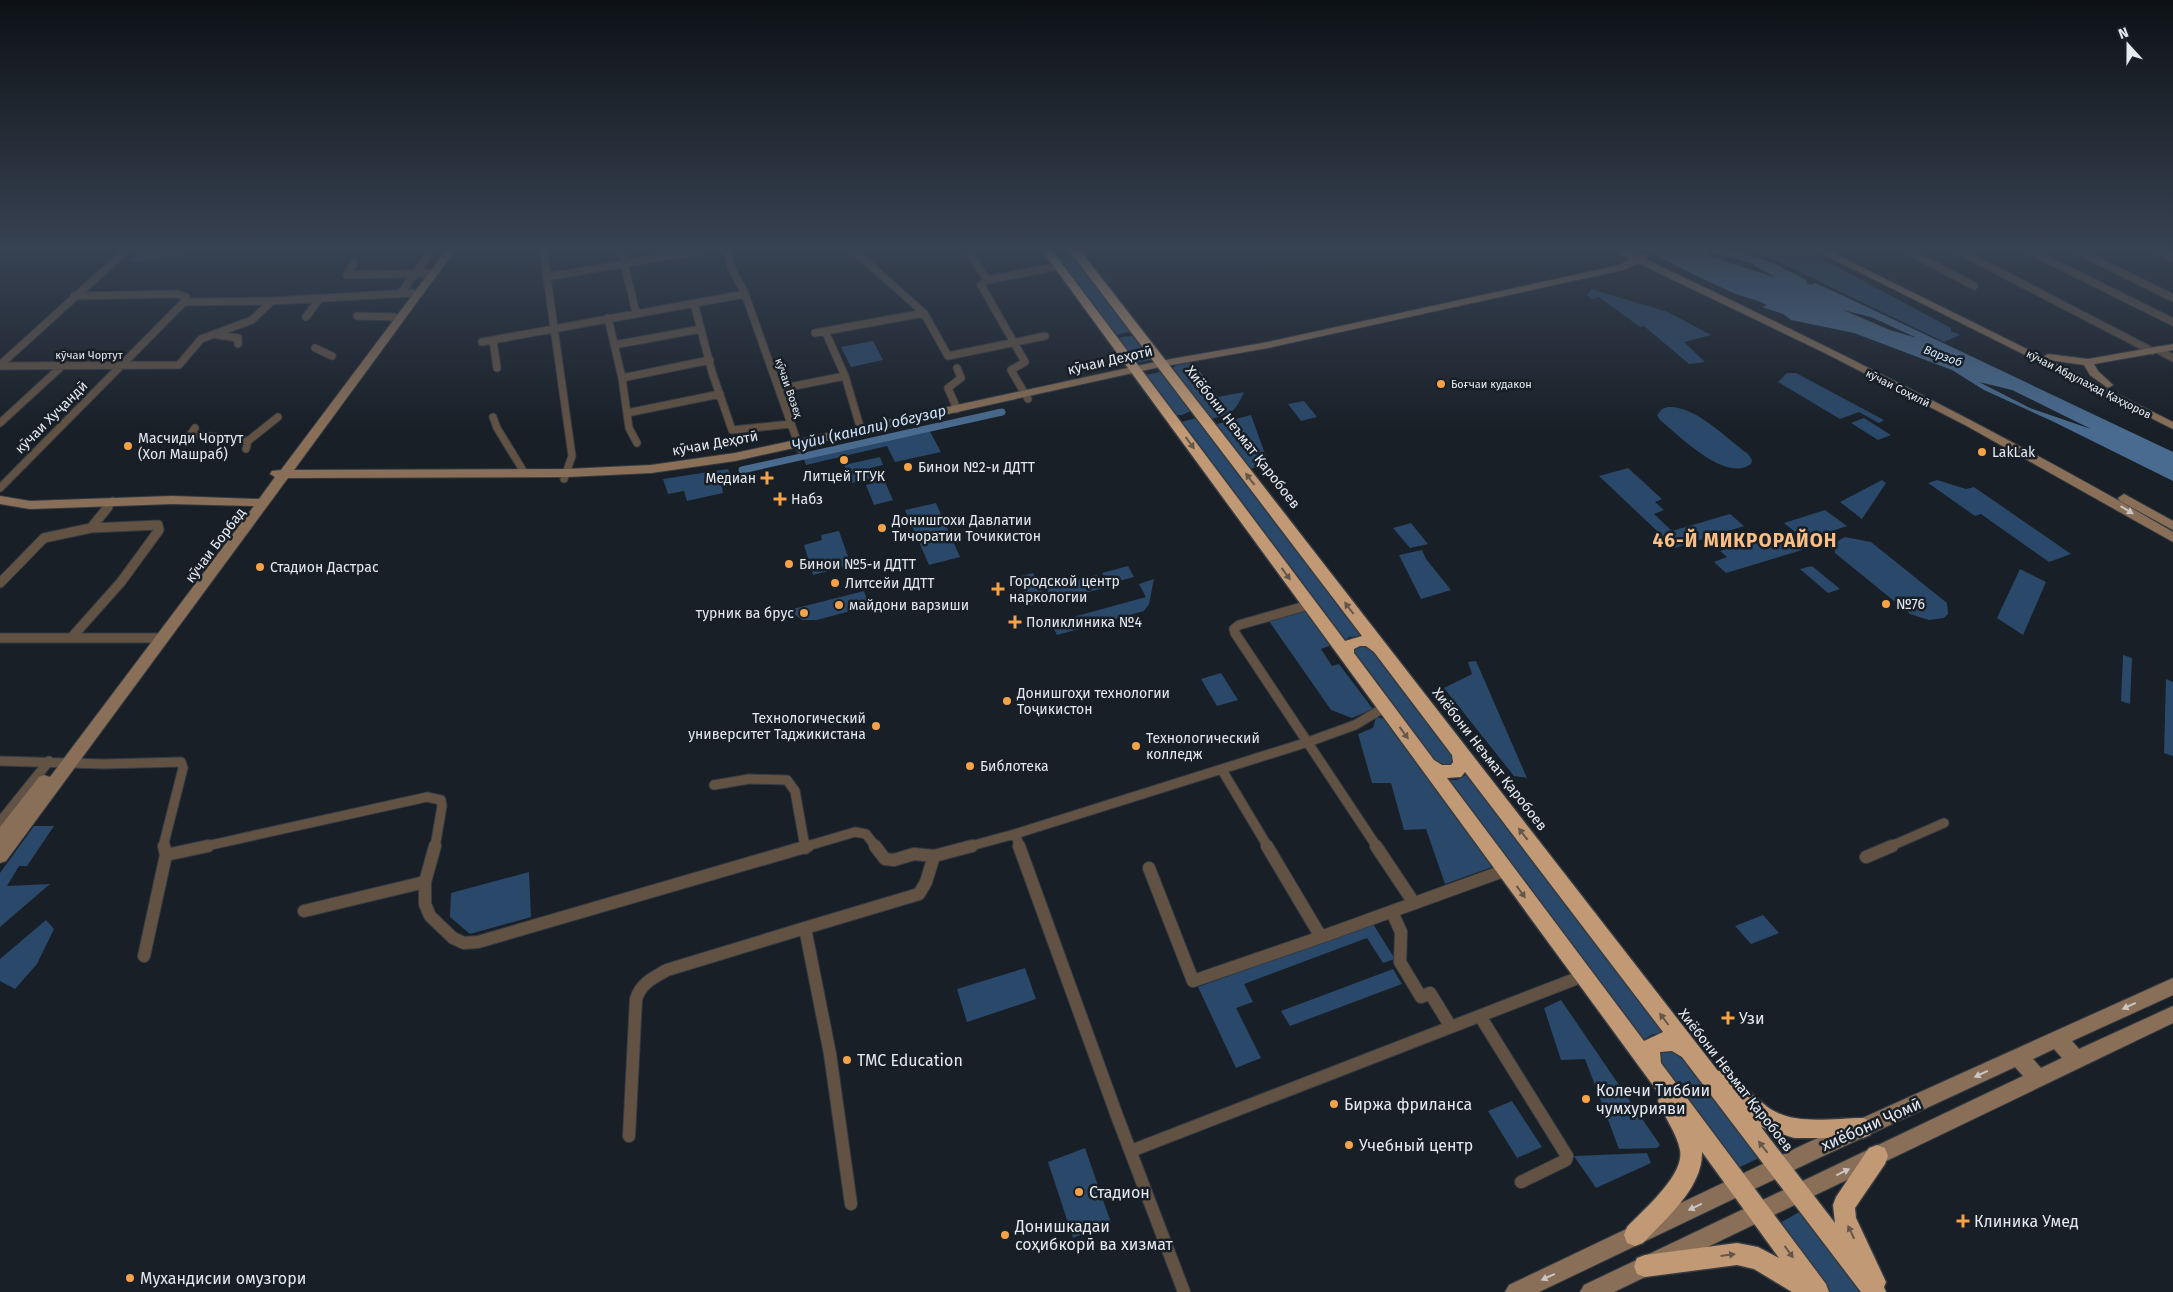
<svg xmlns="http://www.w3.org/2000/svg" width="2173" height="1292" font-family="'Fira Sans',sans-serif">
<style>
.green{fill:#2a4869}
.water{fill:#496b8f;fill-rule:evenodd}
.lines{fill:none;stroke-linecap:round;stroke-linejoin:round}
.canal{stroke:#496b8f;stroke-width:7}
.street-far2-casing{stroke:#353b43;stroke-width:9}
.street-far1-casing{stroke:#353b43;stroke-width:11}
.street-casing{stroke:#353b43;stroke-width:14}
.secondary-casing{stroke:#353b43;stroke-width:2}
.highway-casing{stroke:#353b43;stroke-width:3}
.street-far2{stroke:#625243;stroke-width:7}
.street-far1{stroke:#625243;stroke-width:9}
.street{stroke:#625243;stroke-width:12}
.secondary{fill:#896f57;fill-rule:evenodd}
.highway{fill:#c19974;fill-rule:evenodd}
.oneway{fill:#64564a}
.oneway2{fill:#c9c5c2}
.poi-dot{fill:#f6a248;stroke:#181f27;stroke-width:2}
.labels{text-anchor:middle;stroke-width:5;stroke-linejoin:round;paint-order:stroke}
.far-street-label{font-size:11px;fill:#e5eaf0;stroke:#181f27}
.far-poi-label{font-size:11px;fill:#e5eaf0;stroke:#181f27;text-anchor:start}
.far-water-label{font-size:12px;font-style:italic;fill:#cfe4fc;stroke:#181f27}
.street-label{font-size:14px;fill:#e5eaf0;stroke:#181f27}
.poi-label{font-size:14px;fill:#e5eaf0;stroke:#181f27;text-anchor:start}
.water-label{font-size:15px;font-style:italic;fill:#cfe4fc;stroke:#181f27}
.near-poi-label{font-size:16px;fill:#e5eaf0;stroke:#181f27;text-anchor:start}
.near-street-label{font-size:16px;fill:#e5eaf0;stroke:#181f27}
.district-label{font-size:19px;font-weight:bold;letter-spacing:1px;fill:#fbbf86;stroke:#181f27}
</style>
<rect width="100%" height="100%" fill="#181f27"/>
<path class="green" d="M141 249H214L128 263Z
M1752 249H1809L1819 257 1951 328V331L1960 335 1944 342Z
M1071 255 1130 332 1115 335 1058 257Z
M1591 289 1668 312 1711 335 1684 342 1705 362 1689 364 1644 326 1640 327 1599 297 1592 299 1587 295Z
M1132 336 1151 360 1136 363 1119 340 1121 337Z
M873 341 883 360 851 367 841 347Z
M1193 362 1218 397 1244 392C1235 412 1232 414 1211 419L1173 368 1176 365Z
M1160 372 1191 411 1182 415H1175L1145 375Z
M1787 373H1796L1884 420 1879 423 1859 412 1840 419 1778 382Z
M1304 401 1317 417 1301 421 1288 404Z
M1668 407C1695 405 1726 438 1748 454L1752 460 1751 464C1725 483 1680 436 1660 420L1657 415 1662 409Z
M1251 415 1269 465 1248 469 1213 425Z
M1196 418 1362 636 1349 637 1344 641 1181 422Z
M1864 418 1891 435 1878 440 1851 423Z
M928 428 941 452 895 462 887 446 806 465 802 454Z
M880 457 883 465 870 468 873 478 851 483 844 465Z
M1628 468 1662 499 1655 502 1664 510 1654 514 1672 531 1730 514 1744 526 1675 548 1599 476Z
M728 469 731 477 721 480 723 493 687 501 684 491 668 494 663 479Z
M884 480 893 500 874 505 866 485Z
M1882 480 1886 483 1862 519 1840 502Z
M1937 480 1966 489 1974 487 2071 554 2049 562 1981 514 1975 516 1928 483Z
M936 503 960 557 929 565 905 510Z
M1825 510 1847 526 1805 540 1784 523Z
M1411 523 1428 544 1410 548 1393 528Z
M839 531 851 565 813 575 804 545 822 540 821 535Z
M1779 531 1802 550 1726 573 1714 562 1727 557 1720 551Z
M1845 537 1871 542 1947 603 1948 614 1944 618 1929 620 1910 614 1835 553 1834 543Z
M1422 550 1426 559 1451 590 1421 599 1399 555Z
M1128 566 1134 577 1108 584 1102 573Z
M1812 566 1840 589 1828 593 1800 569Z
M2020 569 2046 582 2023 635 1997 618Z
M1033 573 1047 601 1031 605 1017 577Z
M1097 575 1104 588 1053 601 1046 588Z
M1154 579 1149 604 1144 611 1057 635 1051 623 1146 597 1139 584Z
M864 591 869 606 817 620H802L789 610Z
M1307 611 1329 642V646L1321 649 1332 666 1339 664 1373 709 1352 718 1331 710 1269 621Z
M1357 645 1370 646 1459 762 1441 770 1351 650Z
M2123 655 2132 658 2130 704 2121 701Z
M1476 661 1527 778 1514 776 1444 688 1472 674 1468 662Z
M1221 673 1238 700 1217 706 1201 679Z
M2166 679 2173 682V756L2164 753Z
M1376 717 1384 719 1495 866 1445 884 1426 829 1404 830 1391 783H1372L1358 734 1373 728Z
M1468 774 1666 1033C1655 1033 1649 1034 1643 1042L1448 780H1457Z
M34 826H54L27 866H19L7 886 50 884 0 927V873Z
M529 872 531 917 470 934 450 917 451 893Z
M1763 915 1779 933 1751 944 1735 926Z
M46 920 54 929 37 964 15 989 0 981V959Z
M1373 924 1395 959 1383 963 1367 938 1244 984 1253 1002 1236 1008 1261 1058 1236 1068 1198 987Z
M1025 968 1036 999 967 1022 957 989Z
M1393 969 1402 984 1290 1026 1281 1011Z
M1561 1000 1660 1145 1657 1148 1619 1149 1585 1059 1561 1060 1544 1008Z
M1667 1050H1678L1761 1157 1738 1168 1657 1061 1659 1053Z
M1512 1101 1542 1147 1517 1158 1488 1111Z
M1085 1148 1111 1223 1073 1238 1048 1162Z
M1647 1153 1651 1163 1596 1188 1574 1156Z
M1801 1211 1864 1292H1828L1778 1224Z"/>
<path class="water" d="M1645 249H1729L1773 263 1804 279 1807 281 1806 283 1811 285 1815 283 1846 297 2173 452V481L2052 421 1984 390 1952 370 1854 333 1791 320 1783 314 1762 307 1767 305C1761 301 1740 296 1731 292 1702 279 1673 264 1645 249ZM1710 252 1751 263 1776 278 1710 256 1707 253ZM1843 310 1871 317 1917 338 1890 330ZM1979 382 2012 390 2091 429 2030 408Z"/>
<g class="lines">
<path class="canal" d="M742 470 1002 412"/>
<g class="street-far2-casing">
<path id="street-far2" d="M543 249 572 456 564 479
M621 249 636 313
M726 249 732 269 745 294 800 449
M852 249 924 313 948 356 1045 336
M967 249 987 280
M1904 249 1974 286
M1955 249 2152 351
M2026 249 2173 322
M2074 249 2173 298
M2154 249 2173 258
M354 262 347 275 427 273
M547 277 710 249
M400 294 433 249
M184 302 272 301 412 293
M694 303 712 372 732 430 791 424
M357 316 394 317
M306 317 320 298
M608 318 622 378 629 428 637 443
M815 333 924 313
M218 335 238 338V344
M493 340 497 368
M482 342 745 294
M614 345 701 329
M315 348 332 356
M2158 350 2173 358
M0 365 128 249
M0 366 179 365 201 339 252 320 272 301
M957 368 961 378 948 388 957 409
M845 376 861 430
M622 378 710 360
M779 389 845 376 825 331
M1028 399 1011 370 1025 362 981 285 987 280 1059 266
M627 413 720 394
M493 417 497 428 524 472
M0 423 62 366
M195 428 191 434 248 441 246 449
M248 441 278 417
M0 488 184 302 186 297 178 294 74 296
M107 508 113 501"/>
</g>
<g class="street-far1-casing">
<path id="street-far1" d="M0 583 44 538 91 528
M1309 605 1239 625 1234 629 1235 633 1377 847
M72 637 121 582 159 530 158 525 91 528 108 507
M0 638H164
M0 761 104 764 181 762 183 768 163 847
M1222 770 1268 847
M714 785 749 779 787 780 795 791 805 847
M0 822 49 761
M202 847 427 797 441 800 442 806 435 847
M804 847 855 832 866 834 876 847
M967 847 1015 834
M1020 847 1015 834 1308 742 1355 725 1385 707
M1889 847 1944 823"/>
</g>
<g class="street-casing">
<path id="street" d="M164 846 166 855 208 846
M805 846V848
M875 846 885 859 894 860 914 854 934 856
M1019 846 1117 1116 1184 1292
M1267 846 1321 937 1506 870
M1376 846 1414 903
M1866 857 1892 846
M1149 868 1193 981 1321 937
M425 882V904L430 916 453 938 464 943 478 942 808 846
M304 911 425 882 435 846
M144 956 166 855
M1480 1016 1567 1156 1566 1160 1521 1182
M1451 1027 1583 976
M629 1136 636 999C641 983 653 978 667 970L805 928
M1131 1151 1451 1027 1430 993 1421 997 1400 962 1401 932 1392 912
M851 1204 830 1054 805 928 919 894 926 882 934 856 972 846"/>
</g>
<g class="secondary-casing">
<path id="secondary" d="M447 249H456L294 470 567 469 651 465 735 453 1160 361 1268 342 1620 265 1630 259 1612 249H1624L1638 256 1647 254 1649 256 1645 259C1824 344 2002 432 2173 532V542L1965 425 1825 353 1638 263 1623 270 1268 348 1160 367 735 461 651 473 567 477 288 478 6 861 0 863V827L39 777 44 775 50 777 254 506 172 504 30 509 0 504V496L30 501 172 496 259 499 275 477 270 474 272 471 281 470Z
M1813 249H1825L2043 357 2048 354 2088 359 2173 344V350L2094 364 2098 371 2113 385 2108 388 2090 375 2084 365 2049 360 2173 422V429Z
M2124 494 2173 521V530L2120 501 2118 498Z
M2173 978V995L2072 1041 2079 1049 2173 1006V1023L1614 1292H1580L1584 1285 2023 1076 2015 1067 1821 1157 1539 1292H1505L1509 1285 1807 1143ZM2054 1049 2062 1058 2041 1068 2033 1059Z"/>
</g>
<g class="highway-casing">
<path id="highway" d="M1041 249H1051L1345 641 1362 636 1068 249H1079L1718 1071C1730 1069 1760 1104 1774 1111 1798 1125 1836 1118 1863 1118L1870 1121 1873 1128 1870 1135 1863 1138H1794L1761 1127 1835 1223 1833 1205 1836 1197 1869 1148 1877 1145 1885 1148 1888 1156 1885 1164 1855 1208 1856 1218 1886 1282 1884 1287 1886 1292H1861L1682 1057 1672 1051 1660 1052 1661 1063 1826 1284 1829 1292H1792L1754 1269 1737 1265 1645 1277 1637 1274 1634 1266 1637 1258 1645 1255 1737 1243 1758 1247 1779 1258 1702 1152C1703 1188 1665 1219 1643 1243L1635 1246 1627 1243 1624 1235 1627 1227C1643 1210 1685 1175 1680 1150 1677 1133 1664 1117 1658 1101L1660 1095ZM1360 646H1366L1374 652 1452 755 1453 762 1451 765H1442L1434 760 1354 653V649ZM1465 772 1663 1032 1644 1041 1447 778 1461 777Z"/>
</g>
<use href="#street-far2" class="street-far2"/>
<use href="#street-far1" class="street-far1"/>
<use href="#street" class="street"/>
<use href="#secondary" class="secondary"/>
<use href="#highway" class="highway"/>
</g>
<defs><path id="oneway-solid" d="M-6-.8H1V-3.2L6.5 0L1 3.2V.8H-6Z" transform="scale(1.25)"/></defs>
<g class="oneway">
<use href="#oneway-solid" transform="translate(1190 443) rotate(54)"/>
<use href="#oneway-solid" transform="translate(1250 479) rotate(-128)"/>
<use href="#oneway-solid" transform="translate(1286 574) rotate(54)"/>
<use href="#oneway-solid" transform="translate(1349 608) rotate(-127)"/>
<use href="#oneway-solid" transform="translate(1404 733) rotate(54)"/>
<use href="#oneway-solid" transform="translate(1523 834) rotate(-128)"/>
<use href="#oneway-solid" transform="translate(1521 892) rotate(54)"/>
<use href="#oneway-solid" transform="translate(1664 1019) rotate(-127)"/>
<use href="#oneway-solid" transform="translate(1763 1147) rotate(-128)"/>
<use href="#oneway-solid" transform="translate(1851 1232) rotate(-115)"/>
<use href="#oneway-solid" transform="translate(1789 1252) rotate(54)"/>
<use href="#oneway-solid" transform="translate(1728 1255) rotate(-7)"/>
</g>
<g class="oneway2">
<use href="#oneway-solid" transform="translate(2127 510) rotate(31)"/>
<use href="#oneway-solid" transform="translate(2129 1006) rotate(155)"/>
<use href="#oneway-solid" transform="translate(1981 1074) rotate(155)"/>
<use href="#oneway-solid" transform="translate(1843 1172) rotate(-26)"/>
<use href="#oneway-solid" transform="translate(1695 1207) rotate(154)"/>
<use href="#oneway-solid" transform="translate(1548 1277) rotate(155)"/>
</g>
<linearGradient id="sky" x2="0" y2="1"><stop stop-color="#0d1115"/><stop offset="0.58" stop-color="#374252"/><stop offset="1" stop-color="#374252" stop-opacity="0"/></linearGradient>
<rect width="2173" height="430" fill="url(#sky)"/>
<g class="poi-dot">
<circle cx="1441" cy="384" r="5"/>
<circle cx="128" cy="446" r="5"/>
<circle cx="1982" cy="452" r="5"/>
<circle cx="844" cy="460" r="5"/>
<circle cx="908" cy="467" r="5"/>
<path d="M764.5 470.5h5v5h5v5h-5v5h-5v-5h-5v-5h5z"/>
<path d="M777.5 491.5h5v5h5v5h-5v5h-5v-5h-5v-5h5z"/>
<circle cx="882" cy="528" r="5"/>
<circle cx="789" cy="564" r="5"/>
<circle cx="260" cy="567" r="5"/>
<circle cx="835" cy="583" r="5"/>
<path d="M995.5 581.5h5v5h5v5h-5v5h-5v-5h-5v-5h5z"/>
<circle cx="1886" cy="604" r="5"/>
<circle cx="839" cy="605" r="5"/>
<circle cx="804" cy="613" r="5"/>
<path d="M1012.5 614.5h5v5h5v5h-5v5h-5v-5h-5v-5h5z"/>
<circle cx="1007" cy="701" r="5"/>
<circle cx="876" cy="726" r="5"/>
<circle cx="1136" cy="746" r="5"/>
<circle cx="970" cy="766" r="5"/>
<path d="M1725.5 1010.5h5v5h5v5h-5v5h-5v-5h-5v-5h5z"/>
<circle cx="847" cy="1060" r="5"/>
<circle cx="1586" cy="1099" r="5"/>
<circle cx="1334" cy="1104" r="5"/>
<circle cx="1349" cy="1145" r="5"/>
<circle cx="1079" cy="1192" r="5"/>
<path d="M1960.5 1213.5h5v5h5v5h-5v5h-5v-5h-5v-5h5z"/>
<circle cx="1005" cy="1235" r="5"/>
<circle cx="130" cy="1278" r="5"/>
</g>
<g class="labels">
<g class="far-street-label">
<text x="89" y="359">кӯчаи Чортут</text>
<text transform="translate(2089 384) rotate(27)" y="4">кӯчаи Абдулаҳад Қаҳҳоров</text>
<text transform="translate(789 388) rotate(71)" y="4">кӯчаи Возеҳ</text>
<text transform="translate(1898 388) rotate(27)" y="4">кӯчаи Соҳилӣ</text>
</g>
<g class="far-poi-label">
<text x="1451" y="388">Боғчаи кудакон</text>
</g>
<g class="far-water-label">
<text transform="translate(1943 356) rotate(20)" y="4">Варзоб</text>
</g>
<g class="street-label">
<text transform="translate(1110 360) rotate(-13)" y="5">кӯчаи Деҳотӣ</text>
<text transform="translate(51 417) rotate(-45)" y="5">кӯчаи Хуҷандӣ</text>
<text transform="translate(1243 437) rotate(52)" y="5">Хиёбони Неъмат Қаробоев</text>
<text transform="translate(715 443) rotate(-10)" y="5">кӯчаи Деҳотӣ</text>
<text transform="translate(215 545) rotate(-53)" y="5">кӯчаи Борбад</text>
<text transform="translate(1490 759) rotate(52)" y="5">Хиёбони Неъмат Қаробоев</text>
<text transform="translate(1736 1080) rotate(52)" y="5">Хиёбони Неъмат Қаробоев</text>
</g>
<g class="poi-label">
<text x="138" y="443">Масчиди Чортут<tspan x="138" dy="16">(Хол Машраб)</tspan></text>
<text x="1992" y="457">LakLak</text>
<text x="918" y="472">Бинои №2-и ДДТТ</text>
<text x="844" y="481" text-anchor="middle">Литцей ТГУК</text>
<text x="756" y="483" text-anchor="end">Медиан</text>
<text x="791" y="504">Набз</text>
<text x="892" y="525">Донишгохи Давлатии<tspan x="892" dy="16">Тичоратии Точикистон</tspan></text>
<text x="799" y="569">Бинои №5-и ДДТТ</text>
<text x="270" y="572">Стадион Дастрас</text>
<text x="1009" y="586">Городской центр<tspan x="1009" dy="16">наркологии</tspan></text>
<text x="845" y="588">Литсейи ДДТТ</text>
<text x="1896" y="609">№76</text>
<text x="849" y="610">майдони варзиши</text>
<text x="794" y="618" text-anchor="end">турник ва брус</text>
<text x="1026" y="627">Поликлиника №4</text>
<text x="1017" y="698">Донишгоҳи технологии<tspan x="1017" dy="16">Тоҷикистон</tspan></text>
<text x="866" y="723" text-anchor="end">Технологический<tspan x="866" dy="16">университет Таджикистана</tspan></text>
<text x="1146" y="743">Технологический<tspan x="1146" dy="16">колледж</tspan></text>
<text x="980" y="771">Библотека</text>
</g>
<g class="water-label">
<text transform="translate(869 428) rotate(-13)" y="5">Чуйи (канали) обгузар</text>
</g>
<g class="near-poi-label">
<text x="1739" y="1024">Узи</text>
<text x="857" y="1066">TMC Education</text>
<text x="1596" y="1096">Колечи Тиббии<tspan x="1596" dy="18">чумхурияви</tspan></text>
<text x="1344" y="1110">Биржа фриланса</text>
<text x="1359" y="1151">Учебный центр</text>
<text x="1089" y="1198">Стадион</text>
<text x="1974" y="1227">Клиника Умед</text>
<text x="1015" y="1232">Донишкадаи<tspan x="1015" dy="18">соҳибкорӣ ва хизмат</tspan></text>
<text x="140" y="1284">Мухандисии омузгори</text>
</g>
<g class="near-street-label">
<text transform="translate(1871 1124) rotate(-24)" y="6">хиёбони Ҷомӣ</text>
</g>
<g class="district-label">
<text x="1745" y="547">46-Й МИКРОРАЙОН</text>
</g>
</g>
<g transform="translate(2128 45) rotate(339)" stroke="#181f27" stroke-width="4" paint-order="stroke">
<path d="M0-4L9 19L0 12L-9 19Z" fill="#e5eaf0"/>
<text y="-8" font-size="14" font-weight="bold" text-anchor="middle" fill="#e5eaf0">N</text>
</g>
</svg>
